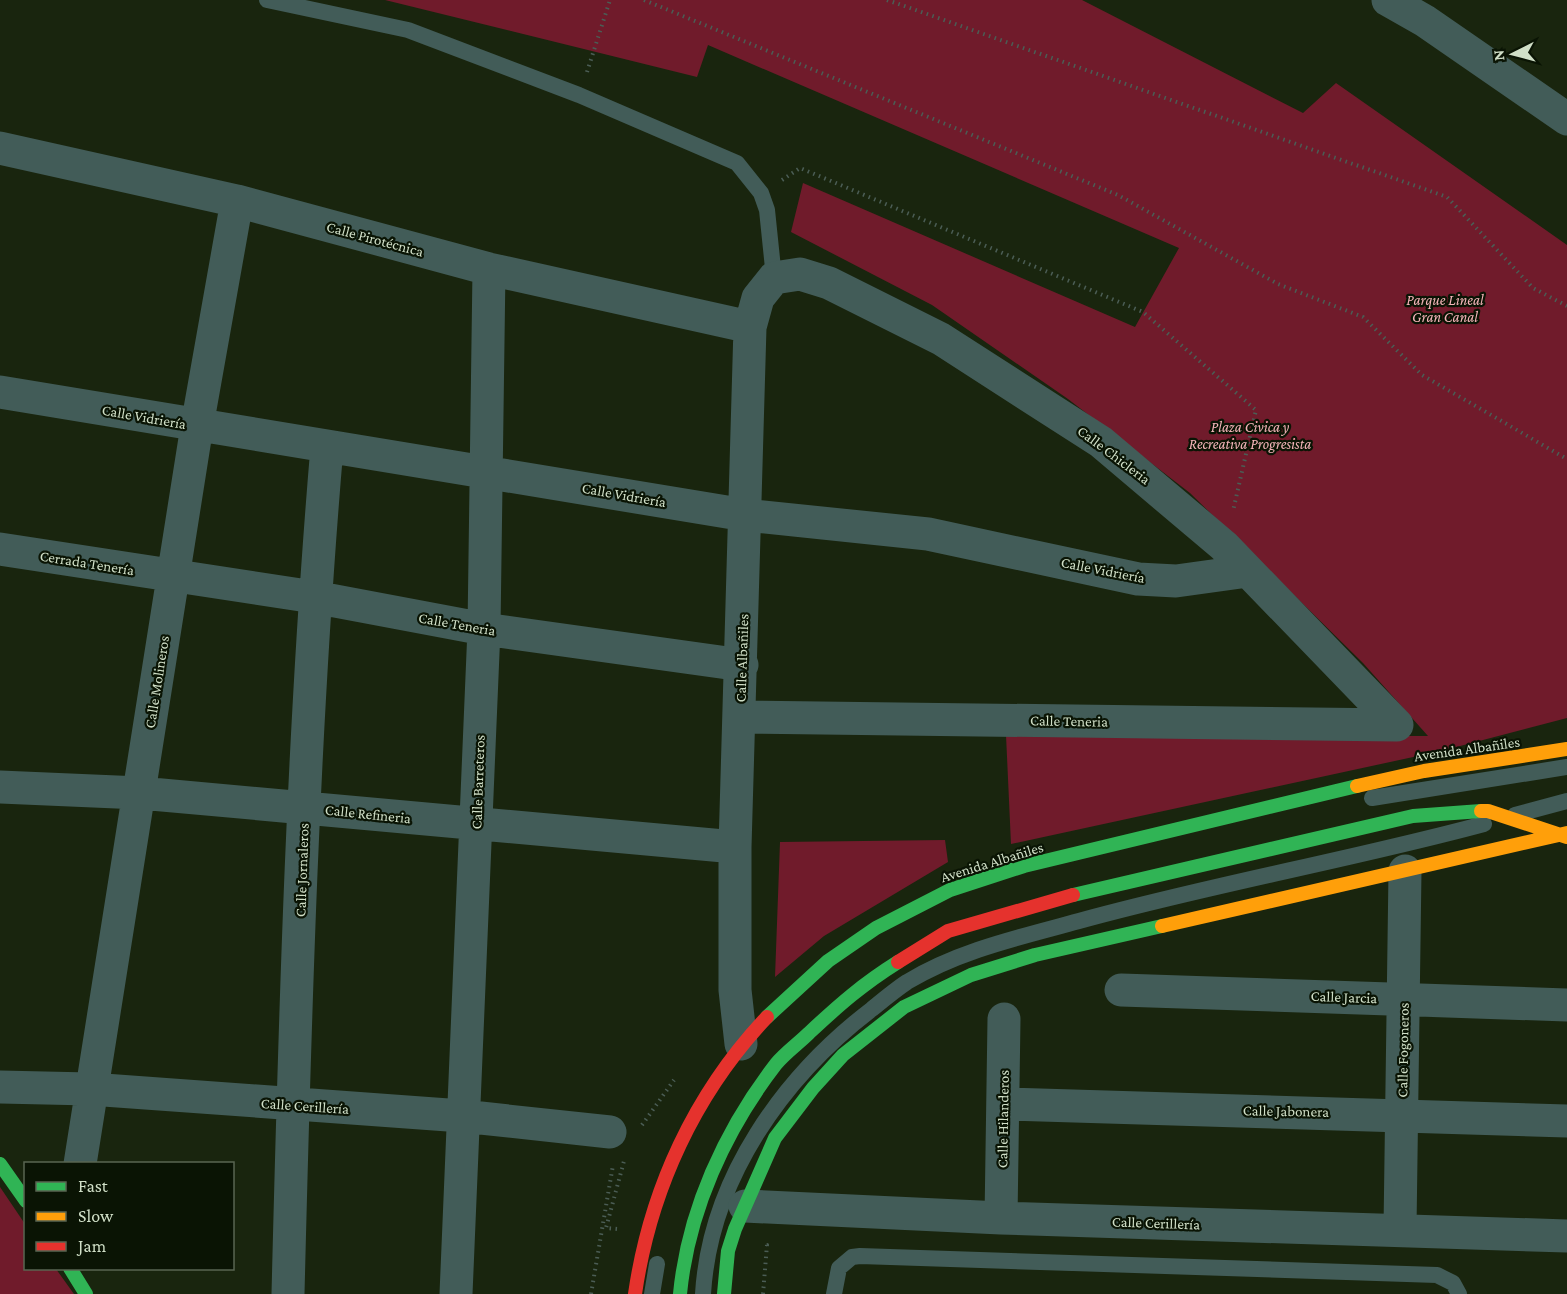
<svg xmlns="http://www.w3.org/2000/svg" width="1567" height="1294" font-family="'Crimson Pro',serif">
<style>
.green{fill:#701b2b}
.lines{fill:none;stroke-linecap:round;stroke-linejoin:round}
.path{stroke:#4b5d55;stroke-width:4;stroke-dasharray:1.5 4.5;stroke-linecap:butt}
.lane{stroke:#425c58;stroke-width:16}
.street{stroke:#425c58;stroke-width:33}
.fast{stroke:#30b455;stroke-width:14}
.slow{stroke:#ff9f0a;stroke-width:14}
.jam{stroke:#e5322d;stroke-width:14}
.labels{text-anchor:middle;stroke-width:4.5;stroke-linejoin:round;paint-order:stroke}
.street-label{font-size:15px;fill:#d0dfc7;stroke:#0a1404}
.park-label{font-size:15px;font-style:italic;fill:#f4b4b9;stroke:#0a1404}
</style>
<rect width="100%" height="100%" fill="#19250e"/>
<path class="green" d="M385 0H1082L1303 113 1336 83 1567 245V718L1441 751 1011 844 1006 735 1428 736 1363 663 1190 493 1068 399 932 305 791 232 803 183 1135 327 1179 248 708 45 697 77Z
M945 840 948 862 824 936 775 977 780 842Z
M0 1187 25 1224 26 1268 56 1269 74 1294H0Z"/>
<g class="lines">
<path class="path" d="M644 0 1118 195 1278 284 1363 317 1422 375 1567 459
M887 0 1447 197 1533 288 1567 306
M587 72 610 0
M782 180 800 168 1143 312 1256 410 1233 511
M642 1125 674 1080
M617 1229 606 1228 624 1161
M591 1294 613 1165
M763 1294 767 1245H764"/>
<path class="lane" d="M267 0 408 30 579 95 737 163 761 193 767 210 774 278
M1372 798 1567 767
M1515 815 1567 801
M652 1294 657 1264
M703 1294C710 1179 783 1077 872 1009 883 1000 895 990 907 982 960 950 1021 937 1079 921 1213 884 1350 860 1484 824
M834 1294 839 1268 852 1257 860 1256 1437 1275 1453 1283 1459 1294"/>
<path class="street" d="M1388 0 1425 21 1567 119
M0 148 237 201 489 269 750 327
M0 392 745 515 928 534 1138 579 1176 581 1248 571
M0 549 314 597 484 629 742 665
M740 717 1397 725
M0 787 140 793 735 847
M1121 990 1567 1005
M741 1044 735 990V847L750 327 758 298 774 278 800 274 829 283 941 339 1101 442 1224 546 1397 725
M0 1087 90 1089 462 1116 610 1132
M1004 1104 1567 1121
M80 1164 197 426 237 201
M745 1206 1001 1218 1567 1236
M1001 1218 1004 1019
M1400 1229 1405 871
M288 1294C295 1012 303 728 327 447
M456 1294 484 629 489 269"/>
<path class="fast" d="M1073 895 1413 816 1481 811
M767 1017 828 961 876 928 950 890 1024 866 1357 786
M0 1164 26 1201
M70 1268 86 1294
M680 1294C688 1211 725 1130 776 1064 785 1053 799 1043 809 1033 840 1004 863 984 898 962
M724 1294 728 1251 735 1229 775 1138 813 1088 843 1055 904 1007 971 975 1035 955 1162 926"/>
<path class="slow" d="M1357 786 1424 771 1567 749
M1481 811H1488L1567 837
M1162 926 1567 833"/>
<path class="jam" d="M898 962 948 931 1073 895
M635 1294C650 1190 695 1093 767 1017"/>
</g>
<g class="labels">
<g class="street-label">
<text transform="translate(375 239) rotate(15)" y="5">Calle Pirotécnica</text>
<text transform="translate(144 417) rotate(10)" y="5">Calle Vidriería</text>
<text transform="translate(1114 455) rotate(37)" y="5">Calle Chicleria</text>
<text transform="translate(624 495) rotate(10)" y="5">Calle Vidriería</text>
<text transform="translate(87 563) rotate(9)" y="5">Cerrada Tenería</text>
<text transform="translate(1103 570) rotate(11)" y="5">Calle Vidriería</text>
<text transform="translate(457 624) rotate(10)" y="5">Calle Teneria</text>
<text transform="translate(742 658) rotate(-88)" y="5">Calle Albañiles</text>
<text transform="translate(157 682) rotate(-81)" y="5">Calle Molineros</text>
<text transform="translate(1069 721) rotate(1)" y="5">Calle Teneria</text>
<text transform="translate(1467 749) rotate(-8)" y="5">Avenida Albañiles</text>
<text transform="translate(478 782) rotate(-88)" y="5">Calle Barreteros</text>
<text transform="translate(368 814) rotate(6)" y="5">Calle Refineria</text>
<text transform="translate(992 862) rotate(-17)" y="5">Avenida Albañiles</text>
<text transform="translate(302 870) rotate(-88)" y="5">Calle Jornaleros</text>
<text transform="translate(1344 997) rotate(2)" y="5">Calle Jarcia</text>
<text transform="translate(1403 1050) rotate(-89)" y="5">Calle Fogoneros</text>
<text transform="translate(305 1106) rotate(4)" y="5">Calle Cerillería</text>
<text transform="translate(1286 1111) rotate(1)" y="5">Calle Jabonera</text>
<text transform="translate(1003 1119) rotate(-89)" y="5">Calle Hilanderos</text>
<text transform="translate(1156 1223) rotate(2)" y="5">Calle Cerillería</text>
</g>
<g class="park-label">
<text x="1445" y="305">Parque Lineal<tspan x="1445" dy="17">Gran Canal</tspan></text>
<text x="1250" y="432">Plaza Civica y<tspan x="1250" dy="17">Recreativa Progresista</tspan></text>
</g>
</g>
<rect x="24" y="1162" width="210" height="108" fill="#0a1404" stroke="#596552" stroke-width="1.5"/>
<rect x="36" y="1182" width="30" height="9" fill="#30b455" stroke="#596552" stroke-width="1.5"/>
<text x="78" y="1192" font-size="18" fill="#d0dfc7">Fast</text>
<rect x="36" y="1212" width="30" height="9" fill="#ff9f0a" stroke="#596552" stroke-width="1.5"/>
<text x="78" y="1222" font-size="18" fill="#d0dfc7">Slow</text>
<rect x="36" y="1242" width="30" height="9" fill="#e5322d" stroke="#596552" stroke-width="1.5"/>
<text x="78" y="1252" font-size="18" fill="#d0dfc7">Jam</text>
<g transform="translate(1513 54) rotate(264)" stroke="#0a1404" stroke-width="4.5" paint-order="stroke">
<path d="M0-4.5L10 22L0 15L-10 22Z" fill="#d0dfc7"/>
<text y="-9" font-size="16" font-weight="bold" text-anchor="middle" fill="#d0dfc7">N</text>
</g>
</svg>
